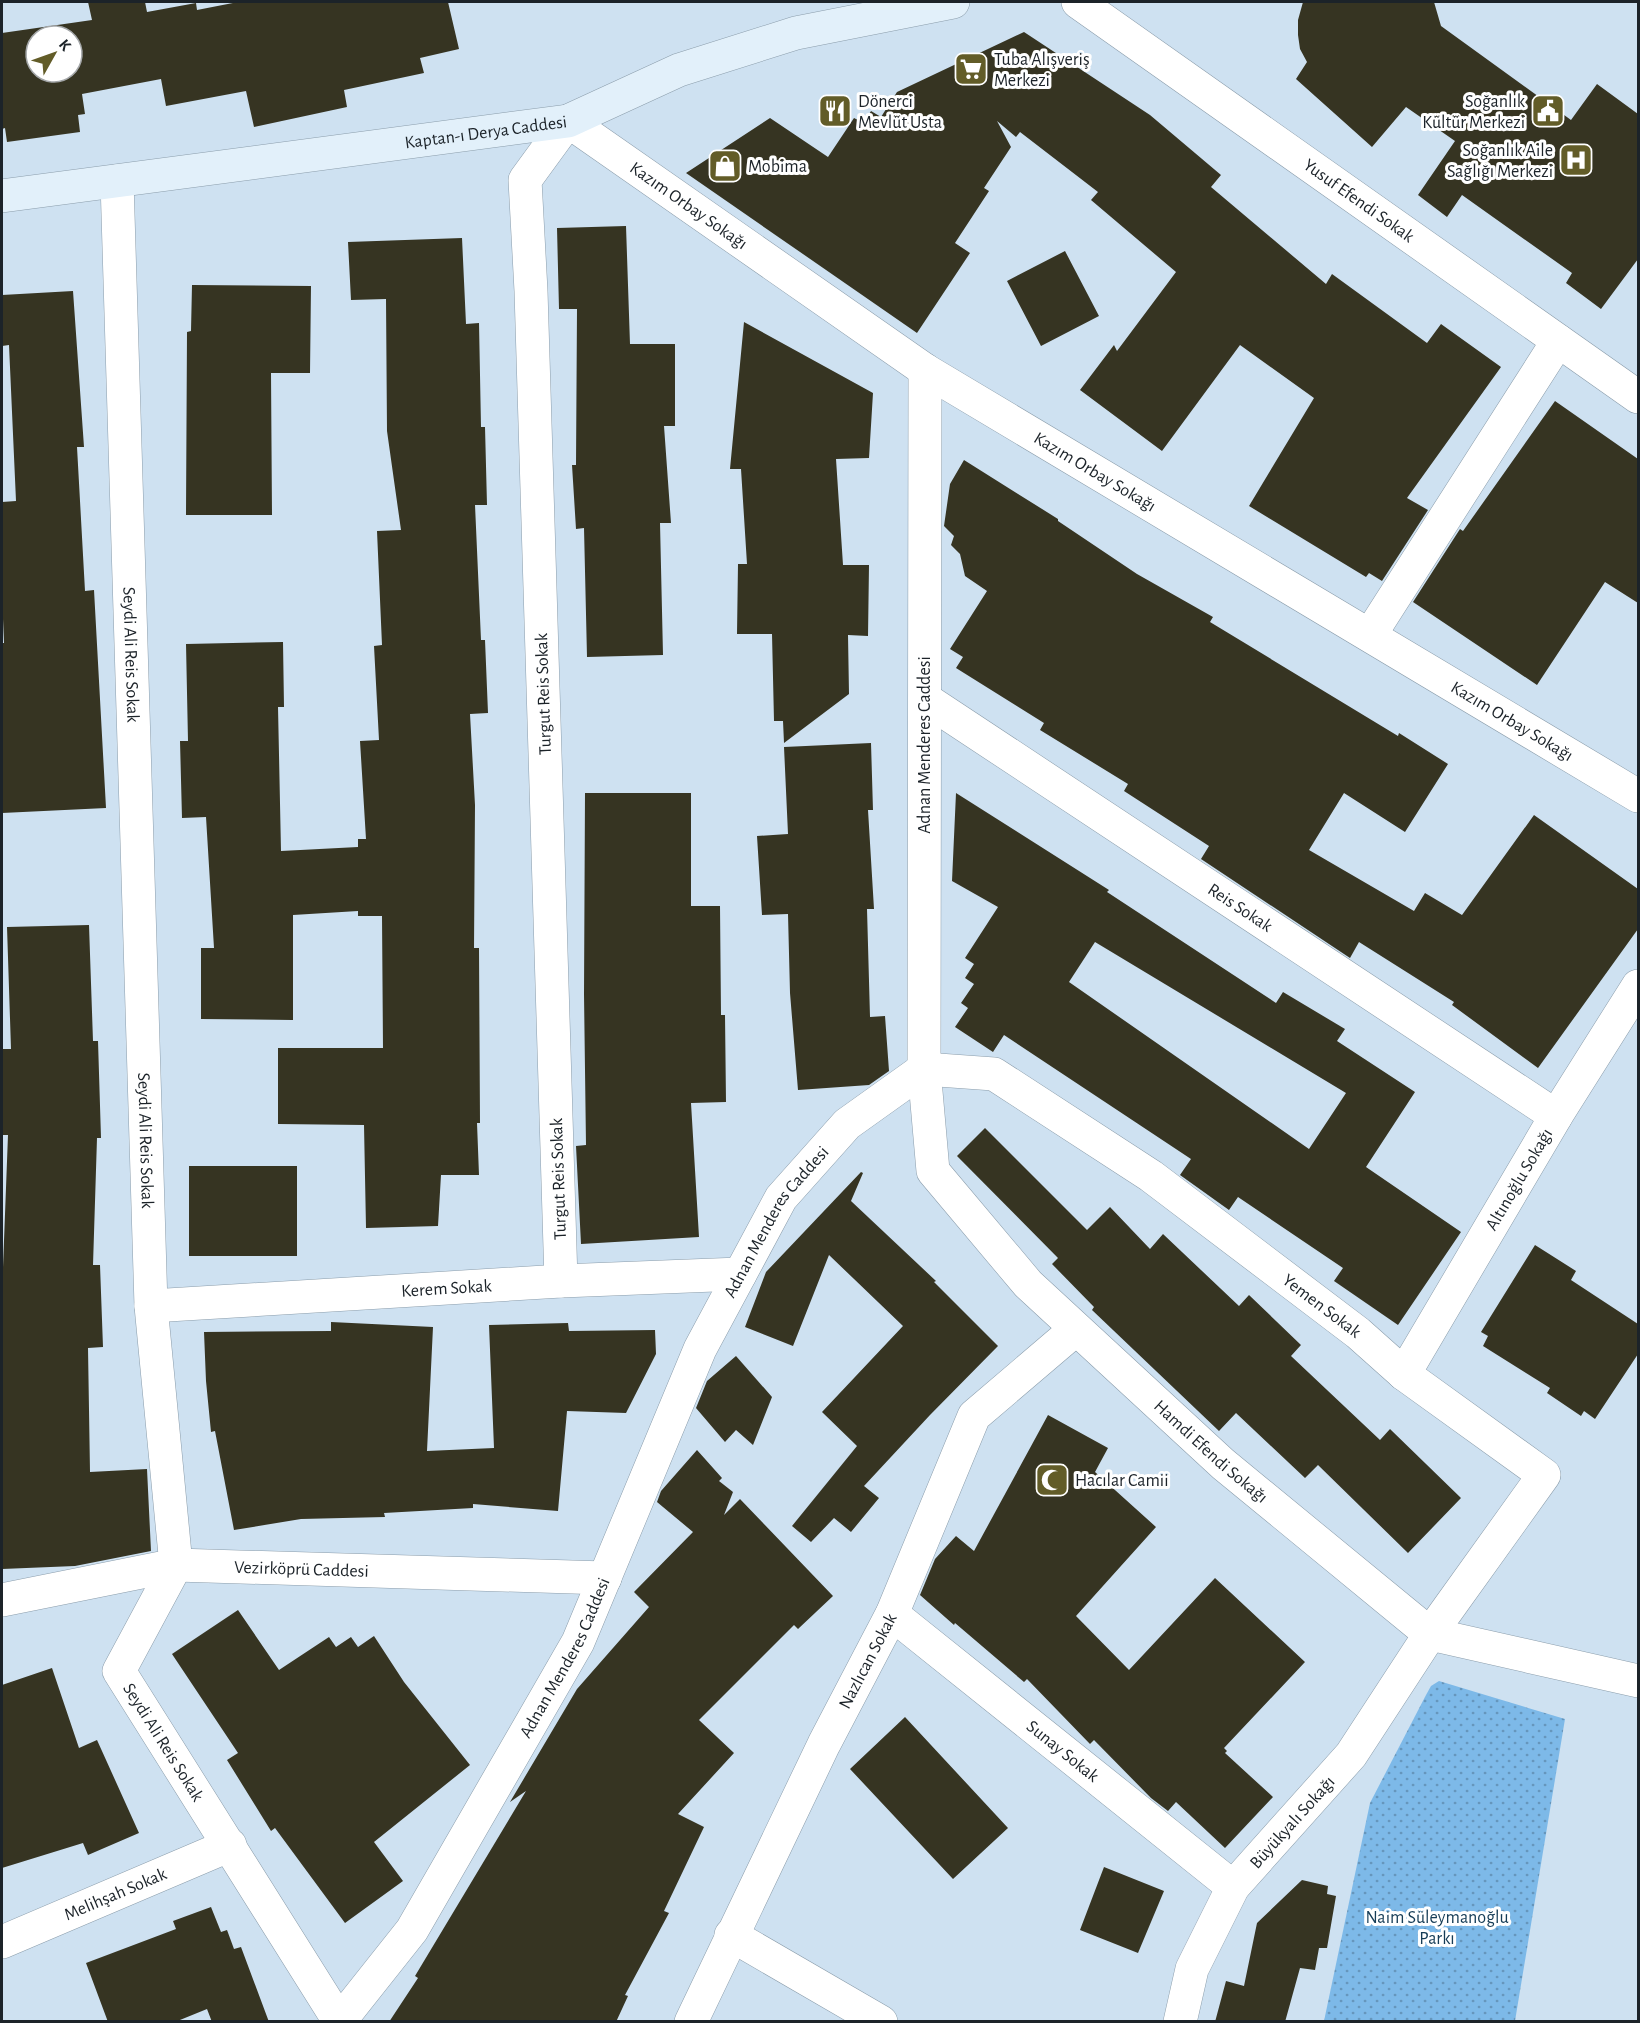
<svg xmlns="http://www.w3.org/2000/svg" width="1640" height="2023" font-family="'Alegreya Sans',sans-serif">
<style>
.grass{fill:url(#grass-dots)}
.building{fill:#363422;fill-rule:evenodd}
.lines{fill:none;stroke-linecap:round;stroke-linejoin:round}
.street-casing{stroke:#8b9dab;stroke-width:34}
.secondary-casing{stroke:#8b9dab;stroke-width:34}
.street{stroke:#fff;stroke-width:33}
.secondary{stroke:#e2f0fa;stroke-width:33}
.labels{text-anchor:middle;stroke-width:6;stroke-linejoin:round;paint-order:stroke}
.poi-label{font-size:18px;fill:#1c2329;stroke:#fff;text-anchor:start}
.street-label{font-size:18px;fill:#1c2329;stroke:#fff}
.park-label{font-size:18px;fill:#153c56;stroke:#fff}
</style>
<defs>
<pattern id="grass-dots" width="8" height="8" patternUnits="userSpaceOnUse" patternTransform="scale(1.5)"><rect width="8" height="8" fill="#7db9e8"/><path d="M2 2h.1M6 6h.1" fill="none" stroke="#6696bc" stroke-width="1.8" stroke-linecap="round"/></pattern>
</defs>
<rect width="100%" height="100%" fill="#cee1f1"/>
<path class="grass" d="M1439 1681 1565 1719 1515 2021H1324L1370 1803 1426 1695 1431 1686Z"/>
<path class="building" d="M88 2H145L147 12 196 3 197 10 238 2H448L459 49 420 58 424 73 344 90 347 107 254 127 246 91 166 106 161 79 82 94 85 114 78 115 80 132 7 142 5 128 2 129V33L92 20ZM36 36H72V72H36Z
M1303 2H1434L1441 26 1571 120 1597 84 1638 114V259L1601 309 1566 283 1572 273 1462 195 1447 217 1418 195 1455 141 1406 107 1372 147 1296 79 1307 62 1300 49 1298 35V20Z
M1024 32 1150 115 1221 175 1211 187 1326 284 1332 274 1427 343 1441 324 1501 367 1407 498 1428 510 1382 581 1369 573 1366 577 1249 506 1314 398 1240 345 1162 451 1080 390 1114 345 1117 351 1176 272 1091 200 1098 192 1020 132 1016 137 997 121 1011 147 984 188 989 191 955 243 970 253 917 333 686 173 770 118 828 157 854 118 864 123 871 111 881 117 897 92Z
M626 226 630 344H675V426H664L671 523H660L663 655 587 657 584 528 576 529 572 465H576L577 309H559L557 228Z
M462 238 466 324 479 323 481 427H485L487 505H475L481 640H485L488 713 470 714 475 805 474 948H479L480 1123H477L479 1175H441L438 1226 366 1228 364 1125 278 1124V1048H383L382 916H358V911L293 915V1020L201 1019V948H214L206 817 182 818 180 741H188L186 644 283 642 284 707H278L281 851 358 847V839H366L360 741 379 740 374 646 382 645 377 531 401 530 387 431 386 299 351 300 348 242Z
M1065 251 1099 316 1041 346 1007 281Z
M192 285 311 286 310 373H271L272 515H186L187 332 191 331Z
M73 291 84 447H77L85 591 94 590 106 808 2 813V643H4L2 595V502L16 501 9 345 2 346V295Z
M744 322 873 393 869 458 836 459 843 565H869L868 636 848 635 849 694 784 743 783 721H774L772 634H737L738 564H747L741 469H730Z
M1555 401 1638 459V603L1605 582 1537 685 1413 602 1460 529 1463 531Z
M964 460 1058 519V521L1137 574 1213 617 1210 622 1398 736 1399 733 1448 764 1405 832 1344 793 1309 850 1414 911 1425 893 1462 915 1534 815 1638 889V929L1538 1068 1452 1005 1454 1002 1359 942 1350 958 1201 859 1209 846 1124 791 1128 784 1040 730 1044 723 956 668 963 657 950 649 987 591 965 576 960 554 951 545 954 536 944 526 950 484Z
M871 743 873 810H868L874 909H867L870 1017 885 1016 889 1071 869 1085 798 1090 790 993 788 914 762 915 757 836 788 834 784 747Z
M585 793H691V906H720L721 1015H725L726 1102 691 1103 699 1237 581 1244 576 1146 586 1145 584 994Z
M956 793 1109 890 1107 892 1276 1003 1283 992 1345 1029 1337 1041 1415 1092 1366 1167 1461 1232 1398 1325 1334 1281 1343 1268 1238 1197 1229 1210 1180 1175 1191 1159 1004 1035 993 1052 955 1027 968 1008 961 1003 974 984 965 978 974 964 965 958 998 907 952 881ZM1095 942 1346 1093 1309 1149 1069 982Z
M89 925 93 1041H98L101 1138H97L93 1265H100L103 1347 88 1348 90 1472 147 1469 151 1551 75 1566 2 1569V1267H3L8 1135H2V1049H11L7 927Z
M985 1128 1087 1230 1110 1207 1150 1249 1163 1234 1239 1306 1249 1295 1301 1345 1291 1356 1380 1440 1390 1429 1461 1498 1408 1553 1318 1465 1305 1478 1236 1413 1219 1431 1092 1310 1094 1307 1052 1264 1058 1258 957 1156Z
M189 1166H297V1256H189Z
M861 1172 863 1173 851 1201 936 1281 934 1282 998 1346 930 1415 864 1486 879 1498 851 1532 834 1518 811 1542 792 1526 857 1446 822 1412 903 1326 829 1255 793 1346 745 1327 766 1272Z
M1535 1245 1576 1271 1571 1280 1638 1324V1354L1595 1419 1584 1411 1581 1416 1547 1393 1550 1388 1483 1346 1488 1336 1481 1332Z
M331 1322 433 1327 427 1451 494 1448 489 1325 568 1323 569 1331 655 1330 656 1354 626 1413 567 1411 558 1511 473 1504V1508L384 1513 385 1517 301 1519 234 1530 215 1431 211 1432 206 1381 204 1332 331 1331Z
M736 1356 772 1397 753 1445 736 1430 725 1442 696 1408 707 1381Z
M1048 1415 1108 1448 1095 1472 1156 1527 1076 1616 1129 1670 1215 1578 1305 1662 1224 1748 1227 1751 1225 1753 1273 1797 1225 1848 1176 1802 1168 1811 1151 1798 1094 1740 1090 1744 1027 1679 1024 1682 955 1623 954 1625 920 1595 935 1559 956 1536 974 1551Z
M697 1450 722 1478 719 1481 733 1492 724 1515 740 1499 833 1596 798 1629 794 1625 699 1720 734 1753 678 1814 704 1827 664 1911 669 1913 625 1995 628 1996 616 2022H389L418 1978 415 1976 526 1791 510 1802 577 1689 649 1607 634 1592 693 1532 657 1502 661 1491Z
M238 1610 279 1670 329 1637 336 1647 351 1637 358 1647 374 1636 404 1682 470 1765 374 1842 403 1881 345 1923 275 1828 271 1831 227 1760 238 1753 172 1654Z
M52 1668 79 1748 97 1740 139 1833 88 1855 83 1843 2 1868V1685Z
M905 1717 1008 1828 953 1879 850 1769Z
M1104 1867 1164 1891 1138 1953 1080 1930Z
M1302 1880 1328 1886 1327 1894 1336 1896 1327 1948H1319L1315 1970 1300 1968 1285 2022H1215L1226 1981 1244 1986 1257 1923Z
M211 1907 221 1932 227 1930 234 1949 241 1947 269 2022H212L207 2009 175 2022H108L86 1963 176 1929 173 1921Z"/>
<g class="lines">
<g class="street-casing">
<g id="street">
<path id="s1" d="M1078 2 1638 397"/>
<path id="s2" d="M117 181 151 1306 176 1565 119 1671 339 2021"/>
<path id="s3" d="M925 370 924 1069 933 1171 1028 1284 1223 1464 1430 1634 1638 1681"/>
<path d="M1370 635 1558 341"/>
<path id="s4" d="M925 699 1556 1116"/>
<path id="s5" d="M924 1069 994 1074 1151 1176 1358 1333 1404 1374 1544 1475 1430 1634 1351 1755 1233 1887 1192 1969 1180 2022"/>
<path id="s6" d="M561 1281 531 291 525 180 568 121 925 370 1638 796"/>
<path id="s7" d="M151 1306 561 1281 740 1274"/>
<path id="s8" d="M1404 1374 1556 1116 1638 986"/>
<path id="s9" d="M2 1600 176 1565 605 1578"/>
<path id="s10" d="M892 1614 1233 1887"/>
<path d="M731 1935 881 2022"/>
<path id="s11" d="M2 1942 230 1845"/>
<path id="s12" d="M339 2022 412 1930 578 1642 700 1349 781 1198 847 1124 924 1069"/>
<path id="s13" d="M691 2022 824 1744 892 1614 974 1416 1076 1329"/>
</g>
</g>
<g class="secondary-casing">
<g id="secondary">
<path id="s14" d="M2 196 568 121 679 70 796 33 953 2"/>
</g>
</g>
<use href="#street" class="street"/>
<use href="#secondary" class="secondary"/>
</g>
<defs>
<g id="supermarket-square" transform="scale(1.725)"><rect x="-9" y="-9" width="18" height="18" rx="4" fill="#625c28" stroke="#fff"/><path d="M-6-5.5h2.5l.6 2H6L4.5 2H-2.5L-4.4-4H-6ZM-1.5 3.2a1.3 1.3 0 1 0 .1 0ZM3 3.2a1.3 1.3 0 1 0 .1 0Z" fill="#fff"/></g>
<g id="restaurant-square" transform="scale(1.725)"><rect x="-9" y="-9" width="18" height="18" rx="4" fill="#625c28" stroke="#fff"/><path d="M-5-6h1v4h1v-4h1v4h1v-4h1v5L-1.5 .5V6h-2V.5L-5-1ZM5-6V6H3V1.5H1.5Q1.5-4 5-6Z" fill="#fff"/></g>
<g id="civic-square" transform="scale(1.725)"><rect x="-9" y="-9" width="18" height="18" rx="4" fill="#625c28" stroke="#fff"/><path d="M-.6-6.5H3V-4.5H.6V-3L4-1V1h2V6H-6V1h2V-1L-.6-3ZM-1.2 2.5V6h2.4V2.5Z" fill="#fff"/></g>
<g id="hospital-square" transform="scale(1.725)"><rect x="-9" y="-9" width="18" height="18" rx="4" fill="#625c28" stroke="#fff"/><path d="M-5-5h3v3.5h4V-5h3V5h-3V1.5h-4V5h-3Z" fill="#fff"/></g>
<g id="shop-square" transform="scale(1.725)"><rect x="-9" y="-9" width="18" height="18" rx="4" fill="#625c28" stroke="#fff"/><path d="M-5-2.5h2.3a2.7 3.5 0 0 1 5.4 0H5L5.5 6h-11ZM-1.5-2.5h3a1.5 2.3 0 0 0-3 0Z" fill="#fff"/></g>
<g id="mosque-square" transform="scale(1.725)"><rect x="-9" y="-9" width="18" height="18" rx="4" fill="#625c28" stroke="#fff"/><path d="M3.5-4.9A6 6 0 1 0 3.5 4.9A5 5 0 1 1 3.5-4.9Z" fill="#fff"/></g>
</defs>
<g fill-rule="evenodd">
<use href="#supermarket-square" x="971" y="69"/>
<use href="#restaurant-square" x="835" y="111"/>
<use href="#civic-square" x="1548" y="111"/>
<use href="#hospital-square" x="1576" y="160"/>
<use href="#shop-square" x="725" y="166"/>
<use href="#mosque-square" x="1052" y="1480"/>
</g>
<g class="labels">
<g class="poi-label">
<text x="994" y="65">Tuba Alışveriş<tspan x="994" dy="21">Merkezi</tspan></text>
<text x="858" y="107">Dönerci<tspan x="858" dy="21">Mevlüt Usta</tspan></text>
<text x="1525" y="107" text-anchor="end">Soğanlık<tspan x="1525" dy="21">Kültür Merkezi</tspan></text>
<text x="1553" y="156" text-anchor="end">Soğanlık Aile<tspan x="1553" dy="21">Sağlığı Merkezi</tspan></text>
<text x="748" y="172">Mobima</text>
<text x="1075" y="1486">Hacılar Camii</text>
</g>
<g class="street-label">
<text dy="6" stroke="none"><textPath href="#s14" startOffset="488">Kaptan-ı Derya Caddesi</textPath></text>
<text dy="6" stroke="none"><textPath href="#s1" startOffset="344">Yusuf Efendi Sokak</textPath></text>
<text dy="6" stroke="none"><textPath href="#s6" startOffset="1322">Kazım Orbay Sokağı</textPath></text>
<text dy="6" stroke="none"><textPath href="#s6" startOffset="1808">Kazım Orbay Sokağı</textPath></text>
<text dy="6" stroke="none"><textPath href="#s2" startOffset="474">Seydi Ali Reis Sokak</textPath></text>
<text transform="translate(543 694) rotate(-92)" y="6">Turgut Reis Sokak</text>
<text dy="6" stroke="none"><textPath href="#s6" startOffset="2294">Kazım Orbay Sokağı</textPath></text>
<text transform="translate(924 745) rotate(-90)" y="6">Adnan Menderes Caddesi</text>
<text dy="6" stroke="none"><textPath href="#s4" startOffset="378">Reis Sokak</textPath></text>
<text dy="6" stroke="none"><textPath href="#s2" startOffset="960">Seydi Ali Reis Sokak</textPath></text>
<text transform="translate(558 1179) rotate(-92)" y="6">Turgut Reis Sokak</text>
<text dy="6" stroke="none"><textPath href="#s8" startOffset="226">Altınoğlu Sokağı</textPath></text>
<text dy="6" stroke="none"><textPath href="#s12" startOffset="916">Adnan Menderes Caddesi</textPath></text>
<text dy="6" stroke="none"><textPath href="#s7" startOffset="296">Kerem Sokak</textPath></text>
<text dy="6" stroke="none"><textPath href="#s5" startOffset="472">Yemen Sokak</textPath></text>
<text dy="6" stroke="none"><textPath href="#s3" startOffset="1197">Hamdi Efendi Sokağı</textPath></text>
<text dy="6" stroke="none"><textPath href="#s9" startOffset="303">Vezirköprü Caddesi</textPath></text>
<text dy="6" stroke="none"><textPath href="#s12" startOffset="430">Adnan Menderes Caddesi</textPath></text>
<text dy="6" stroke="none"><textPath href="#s13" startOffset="402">Nazlıcan Sokak</textPath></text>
<text dy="6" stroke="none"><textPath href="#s2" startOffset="1590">Seydi Ali Reis Sokak</textPath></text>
<text dy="6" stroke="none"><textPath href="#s10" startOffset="219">Sunay Sokak</textPath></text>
<text transform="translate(1292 1822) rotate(-48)" y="6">Büyükyalı Sokağı</text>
<text dy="6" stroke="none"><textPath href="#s11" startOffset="123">Melihşah Sokak</textPath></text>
</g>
<g class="park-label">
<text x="1437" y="1923">Naim Süleymanoğlu<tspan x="1437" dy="21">Parkı</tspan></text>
</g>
</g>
<rect width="1640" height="2023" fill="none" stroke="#1c2329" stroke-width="6"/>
<g transform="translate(54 54) rotate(50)"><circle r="28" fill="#ffffff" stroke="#a4a7a9" stroke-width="1.5"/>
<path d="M0-4.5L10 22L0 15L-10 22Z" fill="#625c28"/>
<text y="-9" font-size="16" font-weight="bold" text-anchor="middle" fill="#1c2329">K</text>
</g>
</svg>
